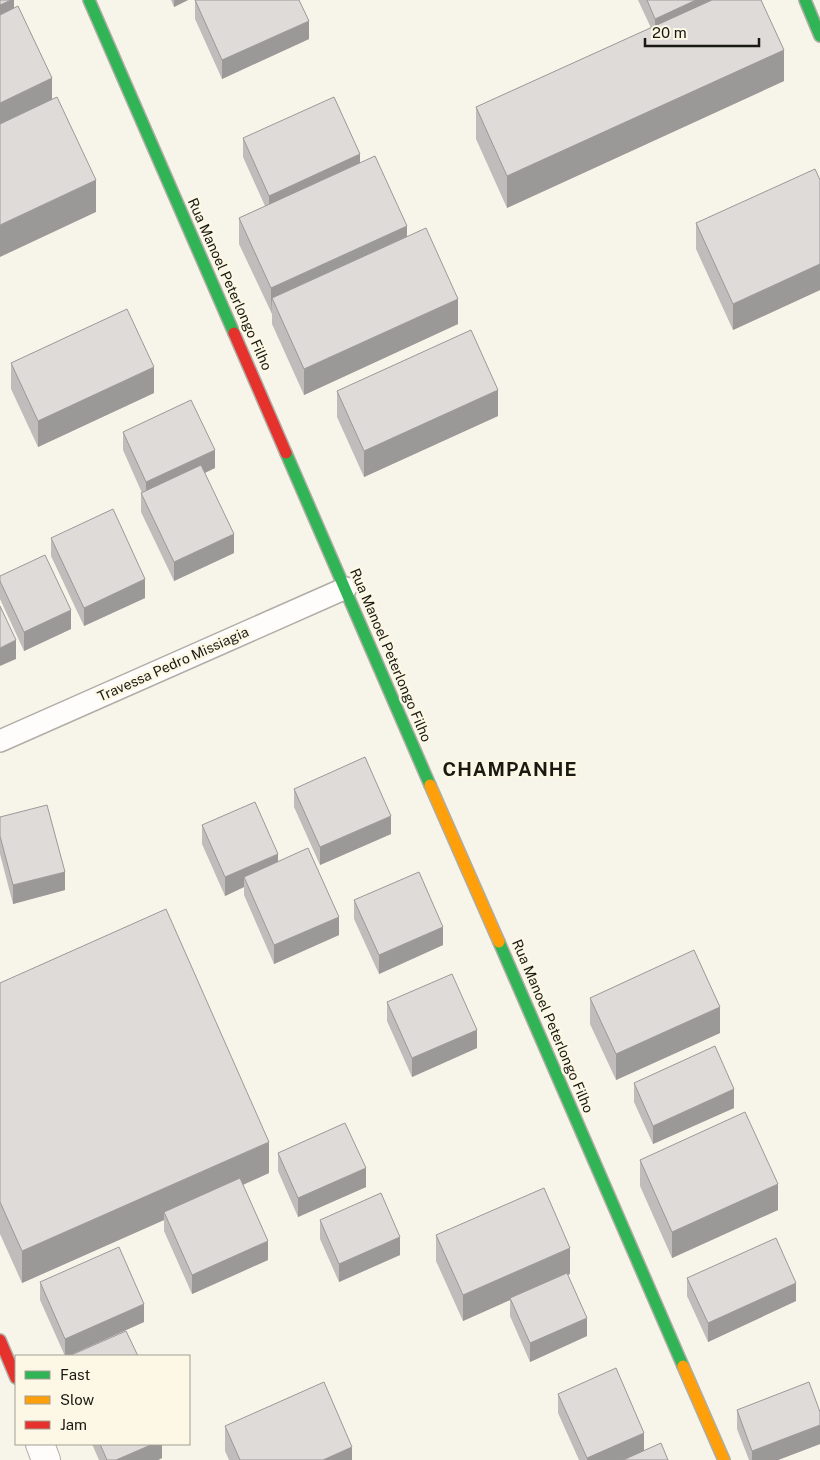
<svg xmlns="http://www.w3.org/2000/svg" width="820" height="1460" font-family="'Public Sans',sans-serif">
<style>
.lines{fill:none;stroke-linecap:round;stroke-linejoin:round}
.lane-casing{stroke:#afada6;stroke-width:24}
.street-casing{stroke:#afada6;stroke-width:30}
.fast-casing{stroke:#afada6;stroke-width:14}
.slow-casing{stroke:#afada6;stroke-width:14}
.jam-casing{stroke:#afada6;stroke-width:14}
.lane{stroke:#fefdfc;stroke-width:21}
.street{stroke:#fefdfc;stroke-width:28}
.fast{stroke:#30b455;stroke-width:11}
.slow{stroke:#ff9f0a;stroke-width:11}
.jam{stroke:#e5322d;stroke-width:11}
.wall{fill:#bfbcbb}
.shaded-wall{fill:#9b9998}
.building{fill:#dedbd9;stroke:#9b9998}
.labels{text-anchor:middle;stroke-width:5;stroke-linejoin:round;paint-order:stroke}
.street-label{font-size:14px;fill:#1a1912;stroke:#fcf8e5}
.district-label{font-size:19px;font-weight:bold;letter-spacing:1px;fill:#1a1912;stroke:#fcf8e5}
</style>
<rect width="100%" height="100%" fill="#f7f4ea"/>
<g class="lines">
<g class="lane-casing">
<path id="lane" d="M0 741 346 588"/>
</g>
<g class="street-casing">
<path id="street" d="M40 1444 46 1460"/>
</g>
<g class="fast-casing">
<path id="fast" d="M89 0 234 333
M805 0 820 36
M286 453 430 785
M499 942 683 1366"/>
</g>
<g class="slow-casing">
<path id="slow" d="M430 785 499 942
M683 1366 724 1460"/>
</g>
<g class="jam-casing">
<path id="jam" d="M234 333 286 453
M0 1340 16 1378"/>
</g>
<use href="#lane" class="lane"/>
<use href="#street" class="street"/>
<use href="#fast" class="fast"/>
<use href="#slow" class="slow"/>
<use href="#jam" class="jam"/>
</g>
<path class="wall" d="M171 0H188L174 7Z
M195 0 309 39 222 79 195 19Z
M638 0H761L784 81 507 208 476 139V107L651 28Z
M243 138 360 163 407 236 458 324 304 395 272 324V314L239 244V218L265 206 243 157Z
M820 180V290L733 330 696 249V223Z
M11 363 154 393 38 447 11 389Z
M337 391 498 416 364 477 337 417Z
M123 432 215 468 205 473 234 553 174 581 141 512V493H142L123 450Z
M51 538 145 598 84 626 51 556Z
M0 576 71 629 24 651 0 599Z
M294 789 391 834 320 865 294 807Z
M0 817 65 890 13 904 0 854Z
M202 825 278 861 339 935 274 964 244 895V887L225 896 202 844Z
M354 900 443 945 379 974 354 919Z
M0 983 269 1173 243 1185 268 1260 192 1294 164 1231V1220L22 1283 0 1234Z
M590 998 720 1033 616 1080 590 1024Z
M387 1002 477 1048 412 1077 387 1021Z
M634 1083 734 1108 653 1144 634 1102Z
M278 1153 366 1187 298 1217 278 1171Z
M640 1160 778 1210 672 1258 640 1186Z
M320 1220 400 1255 339 1282 320 1239Z
M436 1235 570 1274H568L587 1336 530 1362 510 1316V1300L463 1321 436 1261Z
M687 1278 796 1301 708 1342 687 1296Z
M40 1282 144 1322 68 1356H65L40 1300Z
M558 1394 644 1451 668 1460H579L558 1413Z
M737 1410 820 1444 778 1460H749L737 1429Z
M225 1426 352 1460H229L225 1451Z
M92 1444H162V1458L158 1460H99Z"/>
<path class="shaded-wall" d="M11 0H14V17L0 24V5Z
M174 0H188L174 7Z
M696 0H735L655 37V19Z
M309 21V39L222 79V60Z
M784 50V81L507 208V176Z
M52 78V104L0 129V103Z
M360 154V173L269 214V196Z
M96 180V212L0 257V225Z
M407 226V252L272 298 271 314V288Z
M820 264V290L733 330V304Z
M458 299V324L304 395V369Z
M154 367V393L38 447V421Z
M498 390V416L364 477V451Z
M215 450V468L146 500V482Z
M234 534V553L174 581V562Z
M145 579V598L84 626V608Z
M71 610V629L24 651V632Z
M16 640V659L0 666V648Z
M391 816V834L320 865V847Z
M278 854V872L244 877V887L225 896V877Z
M65 872V890L13 904V885Z
M339 917V935L274 964V945Z
M443 927V945L379 974V955Z
M720 1007V1033L616 1080V1054Z
M477 1030V1048L412 1077V1058Z
M734 1089V1108L653 1144V1126Z
M269 1142V1173L167 1219 164 1212V1220L22 1283V1251Z
M366 1168V1187L298 1217V1198Z
M778 1184V1210L672 1258V1232Z
M400 1237V1255L339 1282V1264Z
M268 1241V1260L192 1294V1275Z
M570 1248V1274L511 1300 510 1298V1300L463 1321V1295Z
M796 1283V1301L708 1342V1323Z
M144 1304V1322L68 1356H65V1339Z
M587 1318V1336L530 1362V1343Z
M820 1425V1444L778 1460H752V1451Z
M644 1433V1451L624 1460H587V1458Z
M153 1444H162V1458L158 1460H116Z
M352 1447V1460H323Z"/>
<path class="building" d="M0 0H11L0 5Z
M195 0H299L309 21 222 60Z
M647 0H696L655 19Z
M712 0H761L784 50 507 176 476 107Z
M18 6 52 78 0 103V15Z
M57 97 96 180 0 225V124Z
M334 97 360 154 269 196 243 138Z
M375 156 407 226 271 288 239 218Z
M815 169 820 180V264L733 304 696 223Z
M426 228 458 299 304 369 272 298Z
M127 309 154 367 38 421 11 363Z
M471 330 498 390 364 451 337 391Z
M191 400 215 450 146 482 123 432Z
M201 465 234 534 174 562 141 493Z
M113 509 145 579 84 608 51 538Z
M45 555 71 610 24 632 0 581V576Z
M0 606 16 640 0 648Z
M365 757 391 816 320 847 294 789Z
M255 802 278 854 225 877 202 825Z
M47 805 65 872 13 885 0 836V817Z
M308 848 339 917 274 945 244 877Z
M419 872 443 927 379 955 354 900Z
M166 909 269 1142 22 1251 0 1202V983Z
M694 950 720 1007 616 1054 590 998Z
M452 974 477 1030 412 1058 387 1002Z
M715 1046 734 1089 653 1126 634 1083Z
M745 1112 778 1184 672 1232 640 1160Z
M345 1123 366 1168 298 1198 278 1153Z
M240 1178 268 1241 192 1275 164 1212Z
M544 1188 570 1248 463 1295 436 1235Z
M381 1193 400 1237 339 1264 320 1220Z
M776 1238 796 1283 708 1323 687 1278Z
M119 1247 144 1304 65 1339 40 1282Z
M567 1273 587 1318 530 1343 510 1298Z
M126 1331 138 1356H69Z
M616 1368 644 1433 587 1458 558 1394Z
M324 1382 352 1447 323 1460H240L225 1426Z
M809 1382 820 1412V1425L752 1451 737 1410Z
M661 1443 668 1460H623Z
M100 1444H153L116 1460H107Z"/>
<g class="labels">
<g class="street-label">
<text transform="translate(230 284) rotate(66)" y="5">Rua Manoel Peterlongo Filho</text>
<text transform="translate(391 655) rotate(67)" y="5">Rua Manoel Peterlongo Filho</text>
<text transform="translate(173 664) rotate(-24)" y="5">Travessa Pedro Missiagia</text>
<text transform="translate(553 1026) rotate(67)" y="5">Rua Manoel Peterlongo Filho</text>
</g>
<g class="district-label">
<text x="510" y="776">CHAMPANHE</text>
</g>
</g>
<rect x="15" y="1355" width="175" height="90" fill="#fcf8e5" stroke="#a29f91"/>
<rect x="25" y="1371" width="25" height="8" fill="#30b455" stroke="#a29f91"/>
<text x="60" y="1380" font-size="15" fill="#1a1912">Fast</text>
<rect x="25" y="1396" width="25" height="8" fill="#ff9f0a" stroke="#a29f91"/>
<text x="60" y="1405" font-size="15" fill="#1a1912">Slow</text>
<rect x="25" y="1421" width="25" height="8" fill="#e5322d" stroke="#a29f91"/>
<text x="60" y="1430" font-size="15" fill="#1a1912">Jam</text>
<path d="M645 38v8h114v-8" fill="none" stroke="#1a1912" stroke-width="2.5"/>
<text x="652" y="38" font-size="15" fill="#1a1912" stroke="#fcf8e5" stroke-width="4" paint-order="stroke">20 m</text>
</svg>
